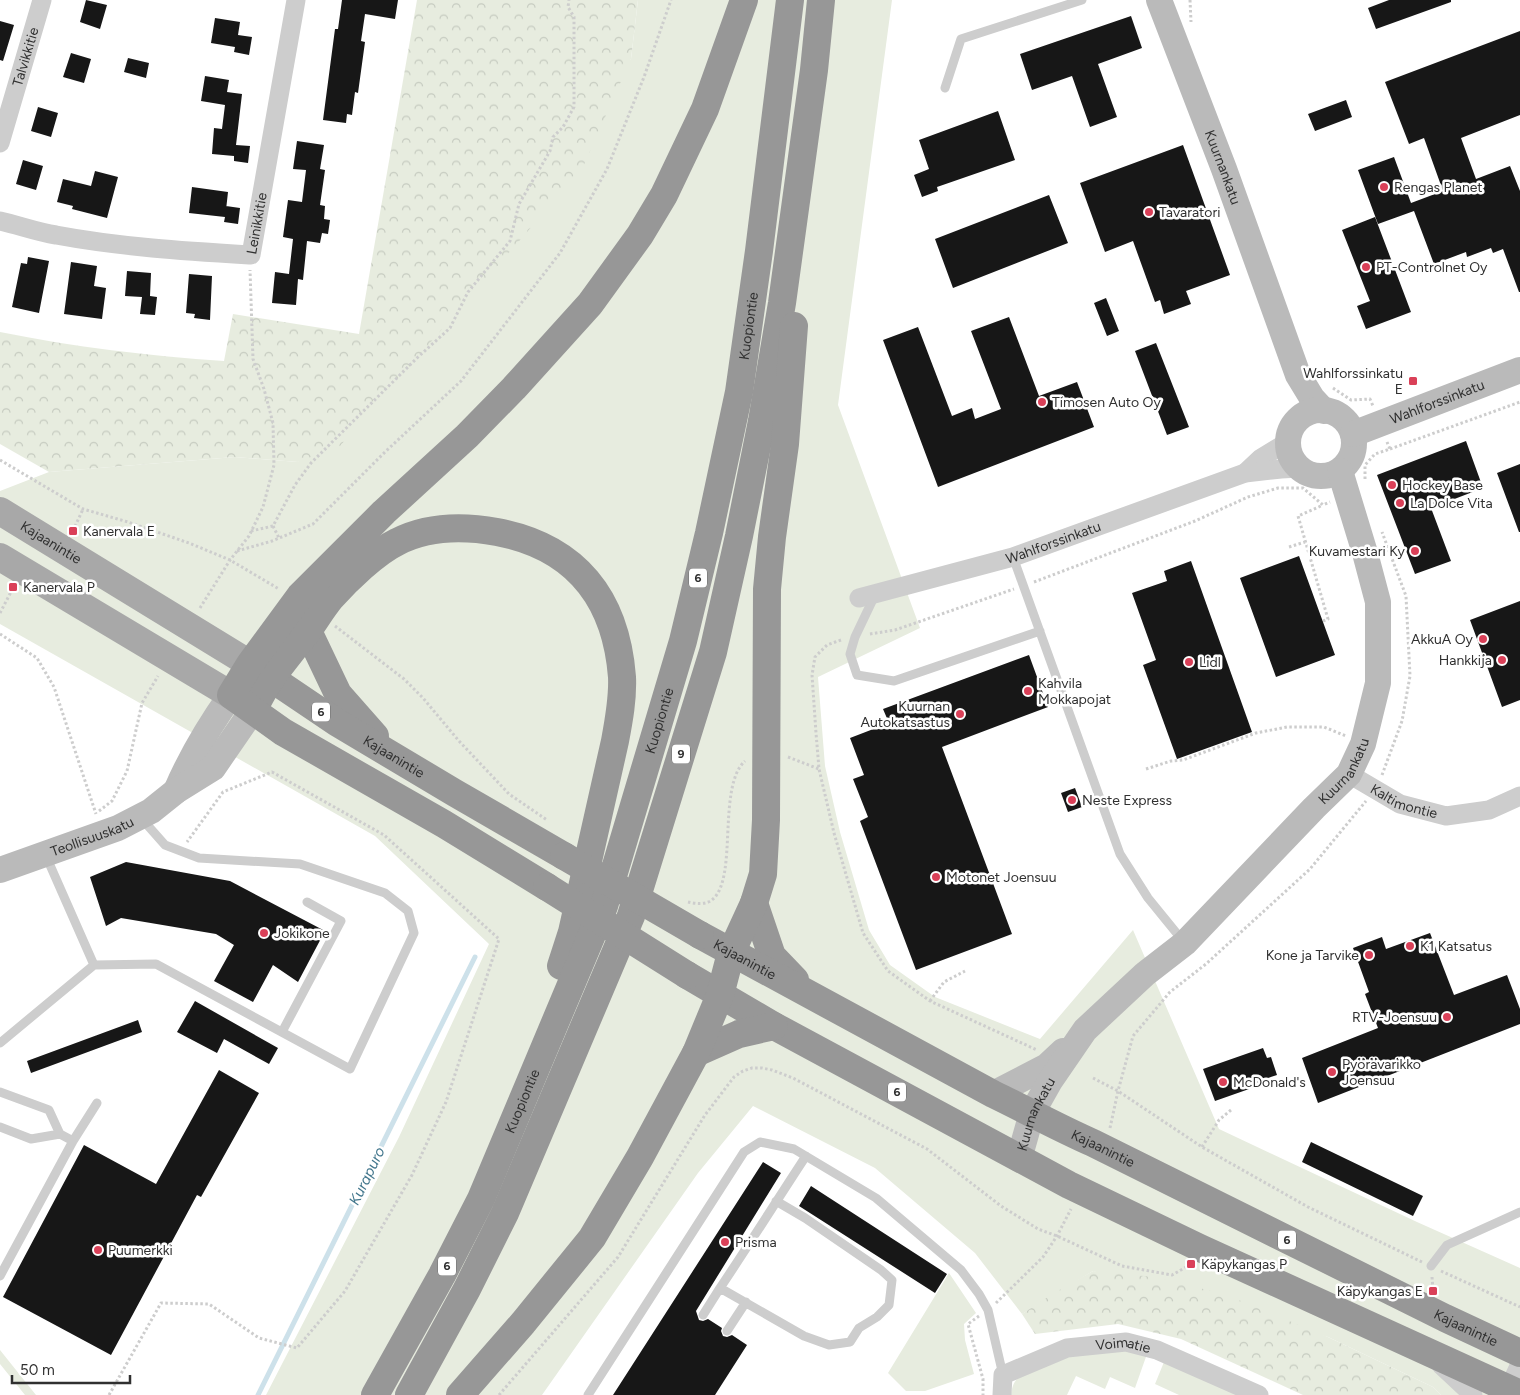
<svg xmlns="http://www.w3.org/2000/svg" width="1520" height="1395" font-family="Figtree,sans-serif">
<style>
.grass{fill:#e7ecdf}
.forest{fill:url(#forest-crowns)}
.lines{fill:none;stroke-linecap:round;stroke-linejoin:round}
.stream{stroke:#cde1ea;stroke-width:5}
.building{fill:#171717}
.path{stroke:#cdcdcd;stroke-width:3;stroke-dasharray:2.5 2.5;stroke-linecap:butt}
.lane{stroke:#cdcdcd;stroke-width:9}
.street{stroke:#cdcdcd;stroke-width:19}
.secondary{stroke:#bababa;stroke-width:26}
.primary{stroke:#a8a8a8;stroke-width:28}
.highway{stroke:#979797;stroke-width:28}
.highway-bridge{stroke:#979797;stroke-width:28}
.poi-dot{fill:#da4058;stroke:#fff;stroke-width:2}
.labels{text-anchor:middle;stroke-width:5;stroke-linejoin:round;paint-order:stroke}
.shield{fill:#fff;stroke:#6e6e6e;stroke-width:1}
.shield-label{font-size:12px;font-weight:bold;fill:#303030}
.street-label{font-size:14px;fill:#303030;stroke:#fff}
.poi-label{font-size:14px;fill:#303030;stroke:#fff;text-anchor:start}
.water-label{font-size:15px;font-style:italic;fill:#43778d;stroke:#fff}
</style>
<defs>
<pattern id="forest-crowns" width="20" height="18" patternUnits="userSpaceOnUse" patternTransform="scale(1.25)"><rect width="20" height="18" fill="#e7ecdf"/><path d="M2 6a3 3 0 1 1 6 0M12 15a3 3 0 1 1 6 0" fill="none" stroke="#c6cbc0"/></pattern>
</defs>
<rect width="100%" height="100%" fill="#fff"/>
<path class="grass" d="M638 0H892L838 405 920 628 818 677 825 766 840 832 869 930 890 965 935 997 1040 1039 1133 930 1219 1129 1417 1222 1520 1268V1395H1441L1433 1387 1328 1337 1093 1271 1022 1314 975 1253 875 1168 753 1106 698 1173 542 1395H266L399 1137 489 944 375 836 0 624V491L49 472 235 457 298 462 631 59Z
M949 1273 976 1313 964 1324 965 1340 974 1374 925 1391H906L888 1373Z
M1100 1347 1147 1354 1135 1388 1110 1377 1105 1389 1076 1376 1067 1395H1011C1012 1388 1013 1382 1019 1377 1032 1365 1080 1354 1100 1347Z
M0 1350 36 1395H25L0 1364Z
M1164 1362 1249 1395H1179L1155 1384Z"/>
<path class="forest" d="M417 0H638L631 59 582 169 340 446 298 462 235 457 49 472 0 444V332C74 347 149 356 224 361L233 314 359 334Z
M1093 1271 1154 1277 1224 1294 1328 1337 1433 1387 1441 1395H1303L1181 1339 1118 1324 1035 1334 1022 1314 1054 1293Z"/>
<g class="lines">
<path class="stream" d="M258 1395 475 957"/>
</g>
<path class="building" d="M86 0 107 5 100 29 80 22Z
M342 0H398L395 19 365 14 361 41 365 42 358 93 355 92 352 115 347 114 346 123 323 120 335 29H338Z
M1389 0H1451V2L1376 29 1368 8Z
M1131 16 1142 48 1098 64 1117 117 1090 127 1072 76 1032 90 1020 54Z
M215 18 240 22 238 35 252 37 249 55 234 52 235 47 211 43Z
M0 21 14 25 3 61 0 60Z
M1520 31V115L1461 138 1476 179 1510 166 1520 191V292H1519L1503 249 1493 253 1491 248 1467 257 1466 252 1434 264 1414 211 1378 224 1358 170 1394 157 1411 203 1443 191 1424 138 1409 144 1385 82Z
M71 53 91 59 84 83 63 77Z
M128 58 149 63 146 78 124 72Z
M205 76 229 80 227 92 242 94 236 145 250 146 248 163 234 161V156L212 154 214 128 222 129 225 105 201 101Z
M1346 100 1352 117 1315 131 1308 114Z
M38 107 58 113 51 137 31 131Z
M998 111 1015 160 937 187 938 191 922 197 914 175 929 169 919 140Z
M297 141 324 145 320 169 325 170 320 205 325 206 324 219 330 220 328 234 322 233 320 243 307 241 303 280 298 279 296 305 272 303 275 272 289 274 293 239 283 237 288 200 302 202 306 170 293 169Z
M1183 145 1230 275 1186 291 1191 304 1164 314 1160 300 1155 302 1133 241 1105 252 1080 183Z
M23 160 43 166 36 190 16 184Z
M95 171 118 177 107 218 72 209 73 206 57 202 63 179 91 186Z
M192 187 228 192 226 210V206L240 208 238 224 224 222 225 217 189 213Z
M1049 195 1068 243 953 288 935 239Z
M1375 217 1411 312 1366 329 1357 306 1370 301 1342 230Z
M28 257 49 261 39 313 12 307 21 263 27 264Z
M71 262 97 266 94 286 106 288 102 319 64 314Z
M127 271 151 273 150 296 157 297 155 315 140 314 142 297 125 296Z
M189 274 212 276 210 320 194 318 195 314 186 313Z
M1106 298 1119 331 1107 336 1094 303Z
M1009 317 1039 396 1077 382 1094 427 938 487 883 340 918 327 952 416 972 408 975 419 1001 409 971 331Z
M1156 343 1189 427 1167 435 1135 351Z
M1466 441 1483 488 1431 508 1451 561 1415 574 1377 475Z
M1520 464V532H1519L1497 473Z
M1299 556 1335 655 1276 677 1240 578Z
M1191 561 1252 732 1177 759 1143 665 1156 660 1132 593 1167 581 1164 571Z
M1520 601V700L1502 707 1470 620Z
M1029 655 1048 707 942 747 1012 934 916 970 860 821 868 817 853 779 864 775 850 738 889 723 883 709Z
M1075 788 1082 807 1068 812 1061 793Z
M126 862 230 881 325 931 298 982 273 965 253 1002 214 981 234 945 216 934 121 918 106 926 90 877Z
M1430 933 1454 995 1507 975 1520 1009V1024L1318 1103 1302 1058 1378 1028 1365 994 1369 992 1353 948 1382 937 1386 949Z
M195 1001 278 1048 269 1064 224 1039 217 1053 177 1032Z
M138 1020 142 1032 31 1073 27 1061Z
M1263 1048 1267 1058 1271 1057 1277 1075 1268 1078 1269 1082 1215 1101 1203 1069Z
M219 1070 259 1093 201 1197 197 1195 111 1355 3 1297 84 1145 156 1184Z
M1311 1142 1423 1196 1413 1216 1302 1162Z
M763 1162 781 1173 696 1311 699 1320 703 1321 708 1319 722 1328 721 1331 723 1336 727 1337 732 1335 747 1345 715 1395H613Z
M811 1186 947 1274 935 1293 799 1206Z"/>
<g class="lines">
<path class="path" d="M1190 0 1191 22
M1333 388 1351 400 1370 399 1373 406
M1390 449 1520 402
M0 460 83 509 128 522 189 543 230 560 279 589
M1365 479V465L1375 454 1390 449 1387 442
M273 526 279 538
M73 531 83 509
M251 531 273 526 295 485 311 463 417 358 450 328 468 292 510 241 519 204 550 151 553 137 563 127 574 107V17L568 7 569 0
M1289 547 1305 542
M237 551 272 541 313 524 385 452 461 381 560 253 607 169 644 77 671 0
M1034 582 1195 521 1248 497 1278 488H1303L1323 505 1330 502
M200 608 230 560 249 536 263 507 274 465 273 423 264 389 253 359 250 270
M0 613 13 588
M1323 621 1328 619 1298 516 1323 505
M335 626 404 679 423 698 459 741 509 794 547 820
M0 634 37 658 54 687 96 814
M870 634 895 630 1014 589
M841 640 827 645 815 657 812 675 816 733 819 769 834 833 863 933 888 971 930 1001 1037 1050
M788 757 819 769
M1146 769 1171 761 1183 760 1256 733 1287 727H1324L1346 736
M1382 775 1402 721 1410 676 1406 596 1382 532
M99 811 112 801 127 771 142 703 158 676
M688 902C696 904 707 905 713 899 738 877 717 786 745 761
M930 1001 944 982 965 971
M1093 1078 1118 1091 1202 1147 1308 1207 1422 1262
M1110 1128 1118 1091 1133 1036 1170 992 1206 964 1310 869 1366 801
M1202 1147 1219 1120 1231 1110
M1441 1271 1520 1307
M1432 1277 1433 1290
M996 1303 1043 1257 1057 1236 1071 1209
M979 1316 968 1324 983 1379V1395
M109 1395 161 1303 209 1304 259 1338 297 1348 345 1291 412 1175 446 1102 499 939 384 835 272 772 223 792 187 842
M499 1395 618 1257 705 1115 734 1077 743 1071 752 1068H762L772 1070 793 1078 927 1149 1001 1206 1038 1229 1057 1236 1122 1266 1172 1275 1188 1266"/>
<path class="lane" d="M945 88 961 39 1082 0
M1013 557 1120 854 1148 898 1183 941
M875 595 855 637 850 654 857 675 894 681 1040 631
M46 856 94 965 156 964 350 1069 414 933 408 911 385 893 300 864 199 858 165 845 142 819
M282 1032 341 921 307 902
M0 1043 94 965
M0 1092 49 1110 60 1134
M0 1127 31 1139 60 1134 73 1141
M776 1201 805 1218 881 1270 892 1280 889 1305 877 1317 859 1328 850 1342 829 1345 804 1336 720 1288C749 1245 777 1200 806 1156
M1431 1266 1447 1245 1520 1212
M0 1276 73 1141 97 1103
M703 1315 720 1288
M727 1331 746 1302
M588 1395 744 1152 760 1142 794 1149 876 1198 961 1270 979 1294 988 1310 1003 1375"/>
<g class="street">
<path id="s1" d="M0 143 42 0"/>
<path id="s2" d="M0 221C18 225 37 232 56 235 120 247 186 251 251 255L296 0"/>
<path d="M1245 473 1261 458 1289 441"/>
<path id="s3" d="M859 598 1013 557 1245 473 1281 469 1300 468"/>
<path id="s4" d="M1349 774 1400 804 1446 816 1489 810 1520 796"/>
<path d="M1441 1365 1473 1395"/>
<path id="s5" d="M1002 1395 1003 1375 1067 1348 1126 1342 1157 1350 1259 1395"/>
<path d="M1506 1395 1520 1364"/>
</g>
<g class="secondary">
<path id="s6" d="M1159 0 1224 169 1298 375 1312 398 1324 411"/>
<circle cx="1321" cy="443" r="33"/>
<path id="s7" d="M1353 434 1520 370"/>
<path d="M176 791C191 756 209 726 231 695"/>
<path id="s8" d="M0 870 118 828 151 811 176 791 213 768 253 710"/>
<path d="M993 1094 1047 1066 1063 1051"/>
<path id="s9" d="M1019 1159 1032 1113 1050 1081 1085 1030 1145 974 1185 943 1314 808 1349 774 1363 744 1378 683V602L1365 553 1340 471"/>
</g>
<g class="primary">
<path id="s10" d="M0 511 250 664"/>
<path d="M0 557 231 695"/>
</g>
<g class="highway">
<path d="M308 631 338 694 375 736"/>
<path id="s11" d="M256 668 336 722 455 793 564 856"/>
<path d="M253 710C259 699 265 687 272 677 283 662 295 647 307 632 315 621 322 609 331 598 347 580 376 552 397 542 428 526 464 526 497 532 576 547 616 598 622 677 623 698 619 720 615 741L572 932 561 966"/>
<path d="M547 887 444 824 283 732 231 695 250 664 300 596 384 512 467 436 514 388 590 304 640 235 664 195 705 109 744 0"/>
<path d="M754 903 772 956 795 980"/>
<path id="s12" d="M700 935 993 1094C1026 1110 1059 1128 1093 1143L1445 1318 1520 1353"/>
<path d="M687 975 774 1026 1069 1185 1200 1248 1520 1394"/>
<path d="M696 1053 739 1034 774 1026"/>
<path id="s13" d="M375 1395 442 1275 481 1199 604 906 683 641 709 533 739 392 759 251 790 0"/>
<path d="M409 1395 467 1289 505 1213 631 916 713 652 739 536 762 421 782 303 814 70 821 0"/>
<path d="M460 1395 523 1323 592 1238 640 1157 696 1053 720 995 731 953 754 903 763 874 766 820 767 589 772 537 785 444 794 326"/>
</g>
<path class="highway-bridge" d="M564 856 700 935
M547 887 687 975"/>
</g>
<g class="poi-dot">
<circle cx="1384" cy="187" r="5"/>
<circle cx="1149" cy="212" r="5"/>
<circle cx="1366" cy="267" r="5"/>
<rect x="1408" y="376" width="10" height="10" rx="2.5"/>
<circle cx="1042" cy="402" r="5"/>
<circle cx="1392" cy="485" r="5"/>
<circle cx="1400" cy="503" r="5"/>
<rect x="68" y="526" width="10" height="10" rx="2.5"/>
<circle cx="1415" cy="551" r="5"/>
<rect x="8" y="582" width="10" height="10" rx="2.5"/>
<circle cx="1483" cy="639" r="5"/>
<circle cx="1502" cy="660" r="5"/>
<circle cx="1189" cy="662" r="5"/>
<circle cx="1028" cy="691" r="5"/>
<circle cx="960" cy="714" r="5"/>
<circle cx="1072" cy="800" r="5"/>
<circle cx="936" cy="877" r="5"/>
<circle cx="264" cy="933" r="5"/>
<circle cx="1410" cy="946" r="5"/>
<circle cx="1369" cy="955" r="5"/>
<circle cx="1447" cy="1017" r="5"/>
<circle cx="1332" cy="1072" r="5"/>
<circle cx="1223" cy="1082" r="5"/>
<circle cx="725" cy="1242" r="5"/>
<circle cx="98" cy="1250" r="5"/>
<rect x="1186" y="1259" width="10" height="10" rx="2.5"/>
<rect x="1428" y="1286" width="10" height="10" rx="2.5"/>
</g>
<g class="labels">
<g class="shield">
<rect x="689" y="568.5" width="18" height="19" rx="4"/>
<rect x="312" y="702.5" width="18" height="19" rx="4"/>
<rect x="672" y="744.5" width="18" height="19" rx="4"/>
<rect x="888" y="1082.5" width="18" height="19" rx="4"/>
<rect x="1278" y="1230.5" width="18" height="19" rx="4"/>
<rect x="438" y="1256.5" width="18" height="19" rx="4"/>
</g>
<g class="shield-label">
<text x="698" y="582">6</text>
<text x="321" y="716">6</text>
<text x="681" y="758">9</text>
<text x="897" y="1096">6</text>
<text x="1287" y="1244">6</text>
<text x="447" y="1270">6</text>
</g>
<g class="street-label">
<text dy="5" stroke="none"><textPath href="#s1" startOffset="90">Talvikkitie</textPath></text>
<text dy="5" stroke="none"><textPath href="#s6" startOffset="179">Kuurnankatu</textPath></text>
<text dy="5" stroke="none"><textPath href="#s2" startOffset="286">Leinikkitie</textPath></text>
<text dy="5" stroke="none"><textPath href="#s13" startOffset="1139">Kuopiontie</textPath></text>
<text dy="5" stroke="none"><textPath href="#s7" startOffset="90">Wahlforssinkatu</textPath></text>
<text dy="5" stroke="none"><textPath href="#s10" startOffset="60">Kajaanintie</textPath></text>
<text dy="5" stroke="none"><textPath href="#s3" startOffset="202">Wahlforssinkatu</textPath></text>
<text dy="5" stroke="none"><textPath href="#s13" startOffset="734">Kuopiontie</textPath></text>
<text dy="5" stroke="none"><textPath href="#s11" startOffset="164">Kajaanintie</textPath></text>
<text dy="5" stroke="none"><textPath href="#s9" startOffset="514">Kuurnankatu</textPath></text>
<text dy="5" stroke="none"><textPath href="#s4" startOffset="62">Kaltimontie</textPath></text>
<text dy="5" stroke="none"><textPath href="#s8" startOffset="98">Teollisuuskatu</textPath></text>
<text dy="5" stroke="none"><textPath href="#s12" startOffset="51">Kajaanintie</textPath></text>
<text dy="5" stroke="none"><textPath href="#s13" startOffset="329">Kuopiontie</textPath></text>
<text dy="5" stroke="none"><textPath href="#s9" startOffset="48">Kuurnankatu</textPath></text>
<text dy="5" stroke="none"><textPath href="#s12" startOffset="456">Kajaanintie</textPath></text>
<text dy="5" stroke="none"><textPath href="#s12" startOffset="861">Kajaanintie</textPath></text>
<text dy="5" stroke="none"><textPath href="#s5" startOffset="146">Voimatie</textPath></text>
</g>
<g class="poi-label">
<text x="1394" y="192">Rengas Planet</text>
<text x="1159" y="217">Tavaratori</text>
<text x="1376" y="272">PT-Controlnet Oy</text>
<text x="1403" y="378" text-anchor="end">Wahlforssinkatu<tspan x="1403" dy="16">E</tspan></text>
<text x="1052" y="407">Timosen Auto Oy</text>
<text x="1402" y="490">Hockey Base</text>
<text x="1410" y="508">La Dolce Vita</text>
<text x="83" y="536">Kanervala E</text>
<text x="1405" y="556" text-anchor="end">Kuvamestari Ky</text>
<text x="23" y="592">Kanervala P</text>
<text x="1473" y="644" text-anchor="end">AkkuA Oy</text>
<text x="1492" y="665" text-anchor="end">Hankkija</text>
<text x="1199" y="667">Lidl</text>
<text x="1038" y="688">Kahvila<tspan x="1038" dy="16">Mokkapojat</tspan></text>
<text x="950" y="711" text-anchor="end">Kuurnan<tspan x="950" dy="16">Autokatsastus</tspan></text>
<text x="1082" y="805">Neste Express</text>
<text x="946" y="882">Motonet Joensuu</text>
<text x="274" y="938">Jokikone</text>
<text x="1420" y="951">K1 Katsatus</text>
<text x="1359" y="960" text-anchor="end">Kone ja Tarvike</text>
<text x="1437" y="1022" text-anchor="end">RTV-Joensuu</text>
<text x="1342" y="1069">Pyörävarikko<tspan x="1342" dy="16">Joensuu</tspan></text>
<text x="1233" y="1087">McDonald's</text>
<text x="735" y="1247">Prisma</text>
<text x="108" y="1255">Puumerkki</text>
<text x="1201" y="1269">Käpykangas P</text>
<text x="1423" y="1296" text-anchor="end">Käpykangas E</text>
</g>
<g class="water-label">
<text transform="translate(367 1176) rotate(-64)" y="5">Kurapuro</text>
</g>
</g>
<path d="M12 1375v8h118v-8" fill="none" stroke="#303030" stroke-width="2.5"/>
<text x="20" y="1375" font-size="15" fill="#303030" stroke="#ffffff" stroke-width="4" paint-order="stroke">50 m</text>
</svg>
